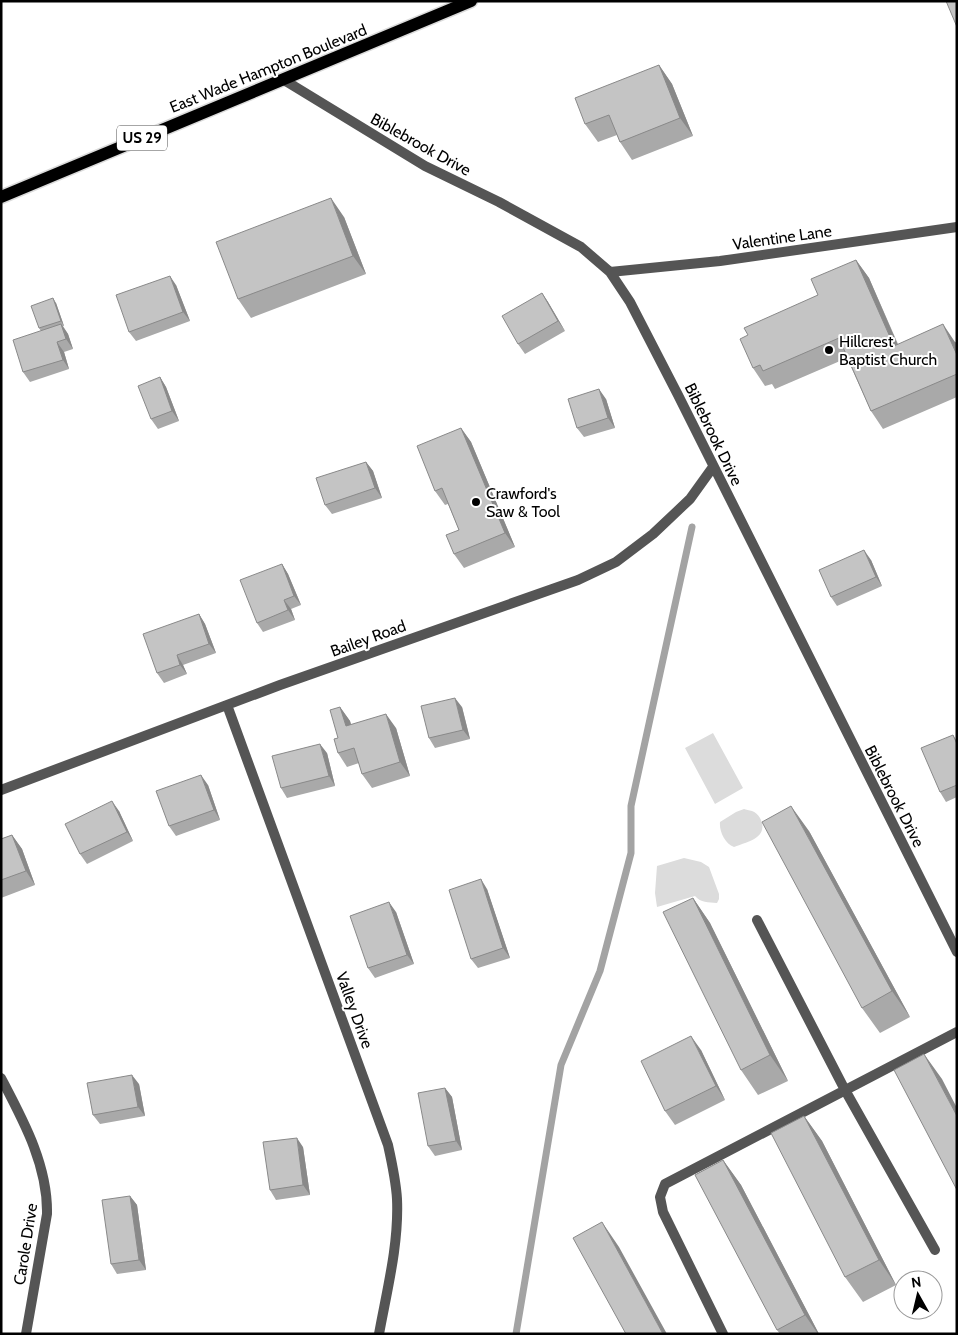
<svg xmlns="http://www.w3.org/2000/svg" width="958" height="1335" font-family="Cabin,sans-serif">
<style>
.green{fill:#dcdcdc}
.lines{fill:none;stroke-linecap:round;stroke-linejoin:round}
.stream{stroke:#a3a3a3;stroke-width:7}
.primary-casing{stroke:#dbdbdb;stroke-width:15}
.service{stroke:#555;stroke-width:10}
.minor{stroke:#555;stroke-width:10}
.primary{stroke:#000;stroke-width:12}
.wall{fill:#a9a9a9}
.shaded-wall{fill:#898989}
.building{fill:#c4c4c4;stroke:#898989}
.poi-dot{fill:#000;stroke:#fff;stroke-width:2}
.labels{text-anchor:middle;stroke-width:4;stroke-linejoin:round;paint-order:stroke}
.shield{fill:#fff;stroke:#4c4c4c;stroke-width:1}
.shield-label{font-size:15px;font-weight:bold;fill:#000}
.street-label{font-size:16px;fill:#000;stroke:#fff}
.poi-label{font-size:16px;fill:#000;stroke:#fff;text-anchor:start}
</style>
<rect width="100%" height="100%" fill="#fff"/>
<path class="green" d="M713 733 743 788 715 804 685 748Z
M744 809C746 810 749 810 752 811 762 815 767 830 757 837 751 842 741 844 734 847 725 844 719 831 720 822L736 812Z
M684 858 701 862 709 867 719 894V899L717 903C708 902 701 903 695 896L657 907 655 893 657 866Z"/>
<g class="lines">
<path class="stream" d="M516 1334 561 1065 600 971 631 853V806L692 527"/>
<g class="primary-casing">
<path id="primary" d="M1 197 471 1"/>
</g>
<path class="service" d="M757 920 845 1090 935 1250
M723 1334 663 1212 660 1197 665 1184 957 1032"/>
<path class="minor" d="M284 80 425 166 499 202 581 247 610 272 630 302 678 395 957 952
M610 272 720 261 957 227
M227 705 388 1145C392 1163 396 1181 397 1199 399 1244 387 1290 379 1334
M1 790 280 685 578 580 616 562 653 534 690 499 713 467
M1 1078C23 1120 48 1165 47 1214L26 1334"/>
<use href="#primary" class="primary"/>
</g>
<path class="wall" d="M659 65 672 84 693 136 632 160 620 142 617 135 598 142 585 124Z
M344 217 366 274 251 318 238 299Z
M856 260 869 278 898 344 956 342 957 345V397L883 429 871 411 847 358 775 389 772 384 765 386 753 368 748 335 818 295Z
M176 285 190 321 136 341 129 332Z
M542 293 548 302 565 331 525 354 518 344Z
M56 303 64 326H63L68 334 73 349 64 352 69 369 30 382 23 372 41 331 39 328Z
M160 377 166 387 179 421 158 429 151 419Z
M606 399 615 428 584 437 577 428Z
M461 428 471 442 515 547 464 568 454 554 459 530 448 504 445 505 435 491Z
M366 462 373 471 382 498 332 514 325 505Z
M871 560 882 586 837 606 831 597Z
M282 564 288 574 301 605 291 609 295 620 263 632 257 623Z
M199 614 205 624 216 653 183 665 187 674 164 683 157 673Z
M340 707 350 721 351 725 396 728 410 776 372 788 362 774 359 763 347 767 338 753Z
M462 707 470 739 435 748 429 738Z
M953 735 957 741V797L946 802 940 792Z
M327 753 335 786 287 798 281 788Z
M208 785 220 820 176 836 169 826Z
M119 811 133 841 87 864 80 854Z
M809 831 910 1017 880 1033 862 1008Z
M12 835 22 849 35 885 1 898V839Z
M487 889 510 958 478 968 471 959Z
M693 898 710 923 788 1081 758 1095 741 1070Z
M396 912 414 964 375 978 368 968Z
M701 1050 725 1100 675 1125 665 1111Z
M139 1084 145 1116 100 1124 93 1115Z
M445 1088 452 1097 462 1150 435 1156 428 1146Z
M804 1116 822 1141 896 1285 863 1302 845 1277Z
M303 1147 310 1195 276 1200 270 1190Z
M723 1160 741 1185 819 1334H780L777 1330Z
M130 1196 137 1205 146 1270 117 1274 111 1264Z"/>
<path class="shaded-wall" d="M659 65 672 84 693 136 680 118Z
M331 198 344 217 366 274 353 256Z
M856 260 869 278 906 364 894 346Z
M170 276 176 285 190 321 183 312Z
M542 293 548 302 565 331 558 321Z
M53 298 56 303 64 326 61 321Z
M61 324 68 334 73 349 66 339Z
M943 324 957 345V355Z
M57 342 64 352 69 369 63 360Z
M160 377 166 387 179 421 172 411Z
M599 389 606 399 615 428 608 418Z
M461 428 471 442 515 547 505 533Z
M366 462 373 471 382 498 375 488Z
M864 550 871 560 882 586 876 577Z
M282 564 288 574 301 605 294 596Z
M284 600 291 609 295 620 288 610Z
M199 614 205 624 216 653 209 644Z
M177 655 183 665 187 674 180 665Z
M455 698 462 707 470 739 463 730Z
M340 707 350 721 356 740 346 726Z
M386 714 396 728 410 776 400 762Z
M320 744 327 753 335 786 329 776Z
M201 775 208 785 220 820 214 810Z
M112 801 119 811 133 841 127 832Z
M791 806 809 831 910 1017 892 991Z
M12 835 22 849 35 885 26 871Z
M481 879 487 889 510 958 503 948Z
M693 898 710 923 788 1081 770 1055Z
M389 902 396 912 414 964 407 955Z
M691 1036 701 1050 725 1100 716 1086Z
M924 1054 942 1079 957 1108V1116Z
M132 1075 139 1084 145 1116 138 1107Z
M445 1088 452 1097 462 1150 456 1141Z
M804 1116 822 1141 896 1285 879 1260Z
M297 1138 303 1147 310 1195 303 1185Z
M723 1160 741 1185 819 1334H818L805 1315Z
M130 1196 137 1205 146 1270 139 1260Z
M602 1222 619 1247 667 1334H663Z"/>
<path class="building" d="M946 1H957V27Z
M659 65 680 118 620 142 609 115 585 124 575 98Z
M331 198 353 256 238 299 216 242Z
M856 260 894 346 943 324 957 355V374L871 411 839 338 763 371 760 365 753 368 740 339 748 335 744 328 818 295 811 279Z
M170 276 183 312 129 332 116 295Z
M542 293 558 321 518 344 502 316Z
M53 298 61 321 39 328 31 306Z
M61 324 66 339 57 342 63 360 23 372 13 340Z
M160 377 172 411 151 419 138 386Z
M599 389 608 418 577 428 568 399Z
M461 428 505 533 454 554 446 535 459 530 442 488 435 491 417 446Z
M366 462 375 488 325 505 316 478Z
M864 550 876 577 831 597 819 570Z
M282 564 294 596 284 600 288 610 257 623 240 580Z
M199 614 209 644 177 655 180 665 157 673 143 634Z
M455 698 463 730 429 738 421 706Z
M340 707 346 726 386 714 400 762 362 774 354 748 338 753 334 739 338 738 330 710Z
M953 735 957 744V785L940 792 921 748Z
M320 744 329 776 281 788 272 756Z
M201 775 214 810 169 826 156 791Z
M112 801 127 832 80 854 65 824Z
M791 806 892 991 862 1008 762 822Z
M12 835 26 871 1 880V839Z
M481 879 503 948 471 959 449 890Z
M693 898 770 1055 741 1070 663 912Z
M389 902 407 955 368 968 350 916Z
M691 1036 716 1086 665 1111 641 1061Z
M924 1054 957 1116V1190L894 1070Z
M132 1075 138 1107 93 1115 87 1083Z
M445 1088 456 1141 428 1146 418 1093Z
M804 1116 879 1260 845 1277 771 1133Z
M297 1138 303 1185 270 1190 263 1142Z
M723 1160 805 1315 777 1330 695 1175Z
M130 1196 139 1260 111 1264 102 1200Z
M602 1222 663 1334H626L573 1238Z"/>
<g class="poi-dot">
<circle cx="829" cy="350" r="5"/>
<circle cx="476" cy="502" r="5"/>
</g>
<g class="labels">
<rect class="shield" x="117" y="125.5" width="50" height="25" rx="4"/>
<g class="shield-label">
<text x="142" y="143">US 29</text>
</g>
<g class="street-label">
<text transform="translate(268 68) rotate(-22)" y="6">East Wade Hampton Boulevard</text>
<text transform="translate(421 144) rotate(29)" y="6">Biblebrook Drive</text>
<text transform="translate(782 237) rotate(-8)" y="6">Valentine Lane</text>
<text transform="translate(714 434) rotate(64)" y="6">Biblebrook Drive</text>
<text transform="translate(368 638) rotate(-20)" y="6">Bailey Road</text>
<text transform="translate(895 796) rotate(63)" y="6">Biblebrook Drive</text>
<text transform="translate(355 1010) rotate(70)" y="6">Valley Drive</text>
<text transform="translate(25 1244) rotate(-81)" y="6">Carole Drive</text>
</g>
<g class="poi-label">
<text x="839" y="347">Hillcrest<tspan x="839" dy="18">Baptist Church</tspan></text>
<text x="486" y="499">Crawford's<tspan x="486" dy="18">Saw &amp; Tool</tspan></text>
</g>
</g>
<rect width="958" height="1335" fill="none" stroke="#000000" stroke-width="5"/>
<g transform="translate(918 1295) rotate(352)"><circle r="24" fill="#ffffff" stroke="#999999"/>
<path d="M0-4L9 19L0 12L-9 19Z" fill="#000000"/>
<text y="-8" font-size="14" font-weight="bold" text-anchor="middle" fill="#000000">N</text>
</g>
</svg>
